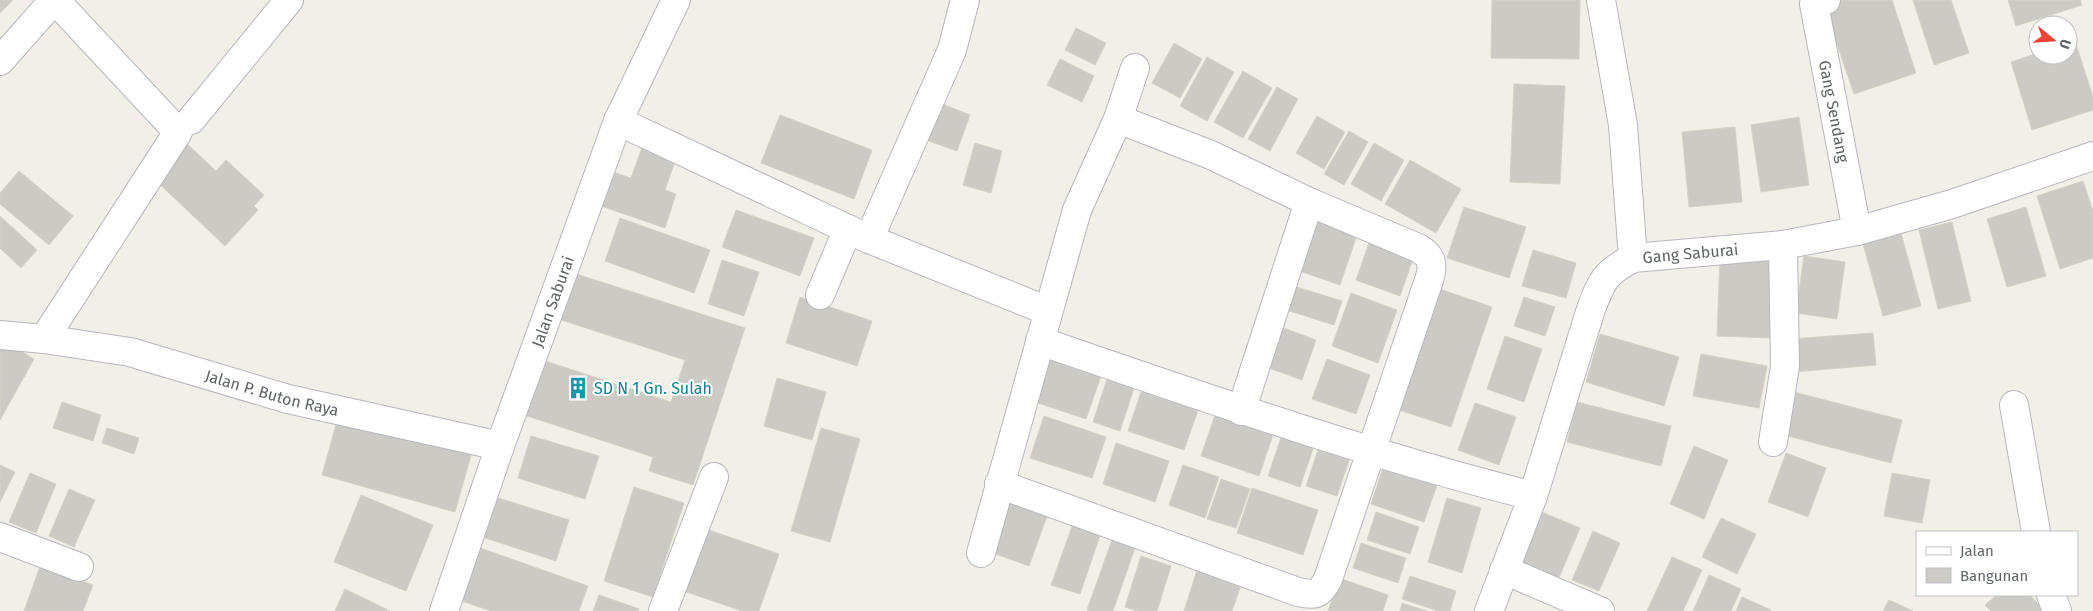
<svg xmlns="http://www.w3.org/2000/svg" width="2093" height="611" font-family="'Fira Sans',sans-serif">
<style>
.building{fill:#cccac5;stroke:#d6d1c6}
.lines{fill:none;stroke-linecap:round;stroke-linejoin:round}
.minor-casing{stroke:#b5b8bc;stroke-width:30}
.minor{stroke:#fff;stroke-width:28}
.labels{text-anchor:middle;stroke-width:4;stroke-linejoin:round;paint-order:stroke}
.street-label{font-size:16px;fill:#5f6368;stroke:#fff}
.culture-label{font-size:16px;fill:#0d838f;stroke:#fff;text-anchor:start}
</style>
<rect width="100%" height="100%" fill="#f1efe8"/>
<path class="building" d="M0 0H13L0 13Z
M1492 0H1580L1579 59 1491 58Z
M1841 0H1892L1916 73 1854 94 1824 6Z
M1913 0H1951L1969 53 1934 65Z
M2008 0H2080L2082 5 2016 26Z
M1076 28 1106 43 1095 65 1065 50Z
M2075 41 2093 97V110L2032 130 2011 62 2038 53V55H2068V43Z
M1174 43 1202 59 1180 98 1152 83Z
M1207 57 1234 72 1207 121 1180 106Z
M1060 59 1094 76 1082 102 1047 85Z
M1243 71 1272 88 1243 138 1214 122Z
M1514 84 1565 86 1560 184 1510 182Z
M1277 87 1298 99 1270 151 1248 139Z
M940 103 970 115 957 151 926 140Z
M780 115 872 150 854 199 761 163Z
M1317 116 1345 132 1324 169 1296 153Z
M1799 117 1809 185 1761 192 1751 125Z
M1735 127 1742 202 1689 207 1682 132Z
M1349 131 1368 142 1344 185 1324 174Z
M183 140 216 171 226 160 264 195 254 206 258 210 225 246 150 175Z
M975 143 1002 151 991 193 963 185Z
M1374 143 1404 160 1381 201 1351 184Z
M643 145 676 158 665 190 676 194 665 228 598 205 610 171 631 178Z
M1410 160 1461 189 1436 233 1385 204Z
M19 171 73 216 49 245 0 204V193Z
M2083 181 2093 211V258L2060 269 2037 196Z
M1464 207 1526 227 1509 278 1447 258Z
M2026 207 2046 276 2007 287 1987 219Z
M736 210 814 238 800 276 722 247Z
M1312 215 1358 232 1340 285 1294 269Z
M0 216 37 250 21 268 0 248Z
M620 218 710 250 694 293 605 261Z
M1952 222 1971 301 1938 309 1919 230Z
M1901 233 1921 306 1883 316 1863 244Z
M1370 240 1414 256 1400 296 1356 280Z
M1533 250 1576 263 1566 298 1522 286Z
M1720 256 1774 258 1771 338 1717 336Z
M1804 256 1845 262 1837 319 1796 313Z
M722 260 759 272 744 316 708 304Z
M567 271 745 328 693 485 649 471 653 457 518 413 536 358 671 402 685 360 552 317Z
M1287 284 1342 301 1334 325 1280 308Z
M1434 287 1492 307 1451 427 1393 408Z
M1351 293 1397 310 1378 363 1332 346Z
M800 297 872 321 857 366 786 343Z
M1524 297 1555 307 1545 336 1514 326Z
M1273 324 1316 340 1302 380 1258 364Z
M1873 333 1876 365 1793 372 1790 339Z
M1600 334 1679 357 1664 406 1586 382Z
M1505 336 1542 349 1524 402 1487 389Z
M0 339 34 359 0 420Z
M1701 354 1767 366 1759 408 1693 396Z
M1047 358 1101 376 1086 419 1032 401Z
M1327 359 1370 375 1356 414 1312 399Z
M1108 376 1135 385 1120 431 1093 422Z
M777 378 826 392 812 440 764 426Z
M1143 386 1200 405 1184 450 1128 431Z
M1790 391 1902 420 1891 463 1780 434Z
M62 402 101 415 93 441 53 428Z
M1577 402 1671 426 1661 466 1567 442Z
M1475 403 1516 417 1499 465 1458 450Z
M339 414 472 452 455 512 322 475Z
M1215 415 1273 435 1259 476 1201 456Z
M1044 416 1106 437 1092 478 1030 458Z
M107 428 139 438 134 454 102 443Z
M821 428 860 439 830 542 791 531Z
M1284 429 1316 440 1300 487 1268 476Z
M531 436 599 456 585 499 518 478Z
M1322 438 1353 449 1337 496 1306 486Z
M1116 443 1169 461 1155 502 1103 484Z
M1694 446 1728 460 1704 519 1670 504Z
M1786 453 1826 468 1808 517 1768 502Z
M1386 459 1440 477 1424 522 1371 504Z
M0 465 15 472 0 502Z
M1183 465 1219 477 1205 518 1169 505Z
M30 473 56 484 36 533 9 522Z
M1892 473 1930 480 1922 523 1884 516Z
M1221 479 1250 489 1236 528 1207 519Z
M634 487 684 503 653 597 604 581Z
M1252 488 1318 510 1303 555 1237 533Z
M69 489 95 500 74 547 49 536Z
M1008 493 1050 508 1029 566 987 551Z
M361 495 433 525 406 591 334 562Z
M495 497 569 520 556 561 482 537Z
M1447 498 1481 508 1462 573 1428 562Z
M1539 511 1580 528 1558 580 1517 562Z
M1376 512 1419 527 1410 554 1367 540Z
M1721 518 1756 534 1737 574 1702 557Z
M1074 521 1102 530 1080 594 1051 585Z
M700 527 779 554 759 611H742L678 589Z
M1593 531 1620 543 1599 591 1572 580Z
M1112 540 1135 548 1113 611H1089L1087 610Z
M1361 543 1406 558 1398 583 1353 568Z
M469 544 588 586 579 611H491L450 597Z
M1141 556 1171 566 1157 611H1137L1125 607Z
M1672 557 1702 570 1683 611H1647Z
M40 566 93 585 83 611H24Z
M1198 567 1242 582 1232 611H1184Z
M1709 575 1741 589 1731 611H1693Z
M1410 576 1456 591 1450 611H1438L1402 599Z
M1339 578 1388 595 1383 611H1328Z
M345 589 390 611H335Z
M599 595 639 609 638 611H593Z
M1997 595H2030L2044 611H1991L1985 605Z
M1742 597 1771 610 1770 611H1736Z
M1889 600 1913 611H1883Z
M1402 603 1427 611H1400Z"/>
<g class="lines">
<g class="minor-casing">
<g id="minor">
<path d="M1601 0 1623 125 1633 258"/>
<path id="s1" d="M1826 0 1814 4 1857 231"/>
<path d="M0 61 54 0"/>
<path d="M191 120 289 0"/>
<path d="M618 121 869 239 1048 311"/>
<path d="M869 239 952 50 965 0"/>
<path d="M820 295 848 229"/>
<path id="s2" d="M0 335 44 339 130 352 288 399 500 446"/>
<path d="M44 339 178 132 55 0"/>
<path d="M1040 341C1203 397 1366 454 1533 496"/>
<path d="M2014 405 2036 532"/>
<path d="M1241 411 1309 202"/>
<path d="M1773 442 1785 366 1783 245"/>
<path d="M999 484 1298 592C1315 596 1320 595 1328 579L1429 280C1434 264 1432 256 1418 248L1309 202 1211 155 1118 119"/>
<path d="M0 537 79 567"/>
<path d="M981 553 1077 210 1118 119 1135 68"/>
<path d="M1504 570 1600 611"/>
<path d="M2051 595 2057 611"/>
<path id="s3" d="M444 611 500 446 618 121 676 0"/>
<path d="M663 611 714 477"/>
<path id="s4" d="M1489 611 1533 496 1591 309C1602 280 1605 273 1633 258L1783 245 1857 231 1952 204 2093 156"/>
</g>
</g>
<use href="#minor" class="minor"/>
</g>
<defs>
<g id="building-bare" transform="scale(1.725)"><path d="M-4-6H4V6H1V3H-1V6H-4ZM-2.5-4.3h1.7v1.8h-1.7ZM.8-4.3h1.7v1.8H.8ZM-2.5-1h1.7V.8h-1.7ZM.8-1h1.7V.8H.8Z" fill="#0f9aa8" stroke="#fff" stroke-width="2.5" paint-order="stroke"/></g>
</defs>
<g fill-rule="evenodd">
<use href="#building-bare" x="578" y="388"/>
</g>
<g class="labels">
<g class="street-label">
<text dy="6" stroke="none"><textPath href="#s1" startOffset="122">Gang Sendang</textPath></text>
<text dy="6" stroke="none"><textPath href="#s4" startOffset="445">Gang Saburai</textPath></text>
<text dy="6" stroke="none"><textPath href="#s3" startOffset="328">Jalan Saburai</textPath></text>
<text dy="6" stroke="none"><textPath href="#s2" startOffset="279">Jalan P. Buton Raya</textPath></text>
</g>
<g class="culture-label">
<text x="594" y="394">SD N 1 Gn. Sulah</text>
</g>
</g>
<rect x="1916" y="531" width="162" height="65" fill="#ffffff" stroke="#bfc1c3"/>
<rect x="1926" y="547" width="25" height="8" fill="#ffffff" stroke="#bfc1c3"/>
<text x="1960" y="556" font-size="15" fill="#5f6368">Jalan</text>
<rect x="1926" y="568" width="25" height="15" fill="#cccac5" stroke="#bfc1c3"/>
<text x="1960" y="581" font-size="15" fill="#5f6368">Bangunan</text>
<g transform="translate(2053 40) rotate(108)"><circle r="24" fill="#ffffff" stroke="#bfc1c3"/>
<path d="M0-4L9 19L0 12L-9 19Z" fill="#ea4335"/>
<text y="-8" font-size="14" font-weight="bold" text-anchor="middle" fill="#5f6368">U</text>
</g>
</svg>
